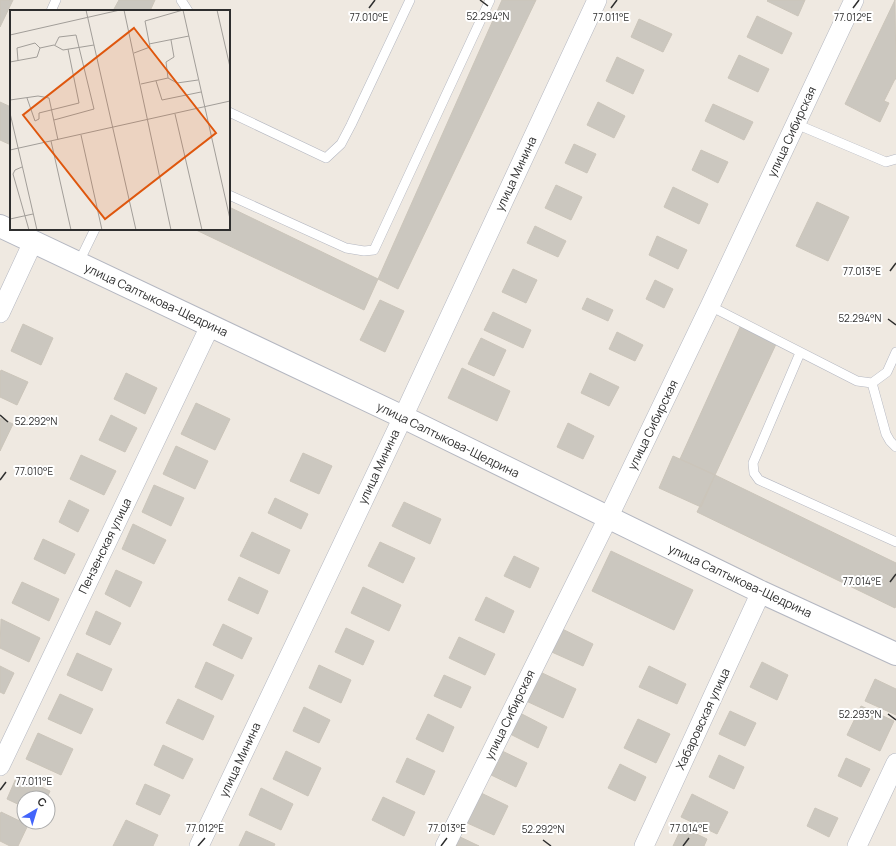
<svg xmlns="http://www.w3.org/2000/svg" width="896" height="846" font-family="Manrope,sans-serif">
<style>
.building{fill:#cbc7bf;stroke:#cbc5ba}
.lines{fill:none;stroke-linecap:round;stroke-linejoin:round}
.service-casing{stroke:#b4b7c1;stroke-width:10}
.minor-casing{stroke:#b4b7c1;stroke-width:20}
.tertiary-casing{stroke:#b4b7c1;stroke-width:24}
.service{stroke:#fff;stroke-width:9}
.minor{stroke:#fff;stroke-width:19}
.tertiary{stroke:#fff;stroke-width:22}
.ticks{fill:none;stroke:#2e2e2e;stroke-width:1.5}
.labels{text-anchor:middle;stroke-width:4;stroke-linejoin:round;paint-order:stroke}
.street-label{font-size:12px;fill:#2e2e2e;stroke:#fff}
.inset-road{fill:none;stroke:#a29e99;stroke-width:1}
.view{fill:#df570e;fill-opacity:0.15;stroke:#df570e;stroke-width:2}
.inset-edge{fill:none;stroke:#2e2e2e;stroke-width:2}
.ticks-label{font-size:10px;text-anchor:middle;fill:#2e2e2e;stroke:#fff;stroke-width:4;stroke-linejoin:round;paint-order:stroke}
</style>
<rect width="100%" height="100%" fill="#efe9e1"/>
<path class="building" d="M0 0H13L0 27Z
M119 0H155L150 11H118L114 9Z
M502 0H536L398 289 378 279Z
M768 0H805L798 16 767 1Z
M895 0 896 79H895L884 101 889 103 880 122 845 104Z
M757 16 792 33 782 54 747 37Z
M639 19 672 34 663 52 631 37Z
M739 55 769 69 758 92 728 78Z
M617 57 644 70 633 94 606 81Z
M0 102 11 107V145L0 140Z
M598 102 625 116 614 138 587 125Z
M713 104 753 122 744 140 705 121Z
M574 144 596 154 587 173 565 163Z
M701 150 728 162 718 183 692 170Z
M556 185 582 197 571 220 545 208Z
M673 187 708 204 699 224 664 207Z
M817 202 849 217 828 261 796 246Z
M229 207 378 279 364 310 194 229H229Z
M535 226 566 241 558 257 527 243Z
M657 236 687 250 678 269 649 255Z
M513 269 537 280 526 303 502 292Z
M655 280 673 289 664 308 646 299Z
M587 298 613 310 608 321 582 309Z
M380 300 404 311 385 352 360 340Z
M493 312 531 330 523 348 484 330Z
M23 324 53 338 41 365 11 351Z
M741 325 777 342 715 475 680 459Z
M617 332 643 345 635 361 609 349Z
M481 338 506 350 494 376 468 364Z
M462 368 510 391 497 421 448 398Z
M1 370 28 382 17 405 0 397V373Z
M126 373 157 388 145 414 114 399Z
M590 373 619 387 609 406 581 393Z
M196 403 230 419 215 450 181 434Z
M111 415 137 428 125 452 99 440Z
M0 418 13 424 0 451Z
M568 423 594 436 583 459 557 447Z
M176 446 208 461 195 489 163 474Z
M303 453 332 466 319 494 290 481Z
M81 455 116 471 104 495 70 479Z
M673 456 715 475 701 507 659 488Z
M715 475 896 563V606L895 608 697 512Z
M154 485 184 498 171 526 142 512Z
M275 498 308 514 301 529 268 513Z
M69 500 89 510 78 532 59 522Z
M404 502 441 519 430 544 392 526Z
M133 524 166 540 154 564 122 549Z
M252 532 290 550 279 574 240 556Z
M43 539 75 554 65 574 34 559Z
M380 542 415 558 403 583 368 566Z
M611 551 693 590 674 630 592 591Z
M514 556 539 568 530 588 504 576Z
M116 570 142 582 130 607 105 594Z
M239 577 268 591 258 614 228 600Z
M22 582 59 599 49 621 12 603Z
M363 587 401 605 389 631 351 613Z
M486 597 514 611 504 633 475 620Z
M96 611 121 623 110 645 86 634Z
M1 619 40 638 29 662 0 648Z
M223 624 252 638 242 659 213 645Z
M556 626 593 644 583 666 545 649Z
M346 628 374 641 363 665 335 652Z
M459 637 495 654 485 675 449 658Z
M77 653 112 669 102 691 67 675Z
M206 662 234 675 222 700 195 687Z
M762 662 788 675 777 700 750 687Z
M319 665 351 680 341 703 309 688Z
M0 666 14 673 4 694 0 692Z
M649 666 686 684 677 704 639 687Z
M538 671 576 689 563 718 524 700Z
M444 675 471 687 461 708 434 696Z
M875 679 896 689V715L865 701Z
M60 694 93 709 81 734 48 719Z
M178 699 214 716 203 740 166 723Z
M861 706 894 721 880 751 847 735Z
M304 707 330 720 319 743 293 731Z
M730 711 756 723 745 746 719 734Z
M518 712 547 727 538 748 508 733Z
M428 714 454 727 443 752 416 739Z
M638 719 670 734 656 763 624 748Z
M38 733 73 749 61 775 26 759Z
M163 745 193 759 183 779 154 765Z
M498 749 527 763 516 787 487 773Z
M286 751 321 768 308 796 273 779Z
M719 755 744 767 734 789 709 777Z
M407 758 435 771 424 795 396 782Z
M846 758 870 769 861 787 838 776Z
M620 764 646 777 635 801 608 788Z
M17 776 50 791 47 798H24V807L7 799Z
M145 784 170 795 160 815 136 804Z
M261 788 293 804 281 830 249 815Z
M479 792 508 806 494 835 465 822Z
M692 794 728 812 717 834 681 817Z
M383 797 415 812 404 836 372 820Z
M815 808 838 818 829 837 807 826Z
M1 812 28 825 18 846H10L0 841V815Z
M126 820 158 835 153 846H113Z
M682 827 707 839 704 846H673Z
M246 831 275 844 274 846H239Z
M454 834 479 846H449Z"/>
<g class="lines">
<g class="service-casing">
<path id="service" d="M181 0 188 11
M51 11 56 0
M229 112 326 158 341 144 351 125 410 0
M796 124 886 162 896 159
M229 195 346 248 364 251 374 250 490 0
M78 264 95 229
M710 306 857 381 872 383 887 372 896 352
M800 353 753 463 754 473 759 480 896 542
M872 383 886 434 890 441 896 447"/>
</g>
<g class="minor-casing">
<path id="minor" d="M0 313 33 242
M0 766 210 326
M199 846 403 417 597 0
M445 846 608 518 710 306 854 0
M644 846 761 592
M857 846 896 763"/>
</g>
<g class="tertiary-casing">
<path id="tertiary" d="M0 226 403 417 761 592 896 654"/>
</g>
<use href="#service" class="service"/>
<use href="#minor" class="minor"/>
<use href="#tertiary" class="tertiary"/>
</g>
<path class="ticks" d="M480 0 488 6M369 8 375 0M611 8 617 0M853 8 859 0M890 271 896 263M888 319 896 325M0 415 8 422M0 480 6 472M890 582 896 574M888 714 896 720M0 790 6 782M543 840 551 846M198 846 205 838M441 846 447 838M683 846 689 838"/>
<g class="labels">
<g class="street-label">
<text transform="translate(792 132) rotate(-65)" y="4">улица Сибирская</text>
<text transform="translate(516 174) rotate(-65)" y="4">улица Минина</text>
<text transform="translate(156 300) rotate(25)" y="4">улица Салтыкова-Щедрина</text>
<text transform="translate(653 425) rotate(-64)" y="4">улица Сибирская</text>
<text transform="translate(448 440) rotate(26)" y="4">улица Салтыкова-Щедрина</text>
<text transform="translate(379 467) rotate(-65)" y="4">улица Минина</text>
<text transform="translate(105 546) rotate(-64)" y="4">Пензенская улица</text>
<text transform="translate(740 581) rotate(25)" y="4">улица Салтыкова-Щедрина</text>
<text transform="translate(510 715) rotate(-64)" y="4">улица Сибирская</text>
<text transform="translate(703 719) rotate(-65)" y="4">Хабаровская улица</text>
<text transform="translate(240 760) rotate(-65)" y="4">улица Минина</text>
</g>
</g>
<g transform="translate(10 10)">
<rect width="220" height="220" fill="#efe9e1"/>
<path class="inset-road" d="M76 0 126 220M114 0 161 220M173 0 220 209M207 0 220 57M0 25 110 0M139 34 179 26M124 43 140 37 135 11 173 0M8 51 7 38 25 33 30 38M0 52 27 47 30 38 44 35 53 40 84 35M158 68 167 73 188 70M146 71 152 90 191 82M131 74 158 68 156 52 164 47 161 30M17 88 25 111 29 109V103L69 93 58 39M0 90 28 86 39 88 48 130M0 103 27 220M165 104 192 220M44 110 84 99 66 25 49 27 45 35M71 125 92 220M41 131 61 220M0 140 220 91M12 157 5 160 3 164 19 220M0 209 23 204"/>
<path class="view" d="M124 18 206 123 95 209 13 105Z"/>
<rect width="220" height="220" class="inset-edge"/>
</g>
<g class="ticks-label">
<text x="488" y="20">52.294°N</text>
<text x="853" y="21">77.012°E</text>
<text x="369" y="21">77.010°E</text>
<text x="611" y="21">77.011°E</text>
<text x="862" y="275">77.013°E</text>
<text x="860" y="322">52.294°N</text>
<text x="36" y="425">52.292°N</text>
<text x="34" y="475">77.010°E</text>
<text x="862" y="585">77.014°E</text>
<text x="860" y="718">52.293°N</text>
<text x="34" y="785">77.011°E</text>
<text x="205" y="832">77.012°E</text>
<text x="447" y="832">77.013°E</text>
<text x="689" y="832">77.014°E</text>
<text x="543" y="833">52.292°N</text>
</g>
<g transform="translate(36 810) rotate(38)"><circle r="19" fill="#ffffff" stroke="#ababab"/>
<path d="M0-3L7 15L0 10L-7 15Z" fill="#4264fb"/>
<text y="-6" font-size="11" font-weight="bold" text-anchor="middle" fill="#2e2e2e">С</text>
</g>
</svg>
